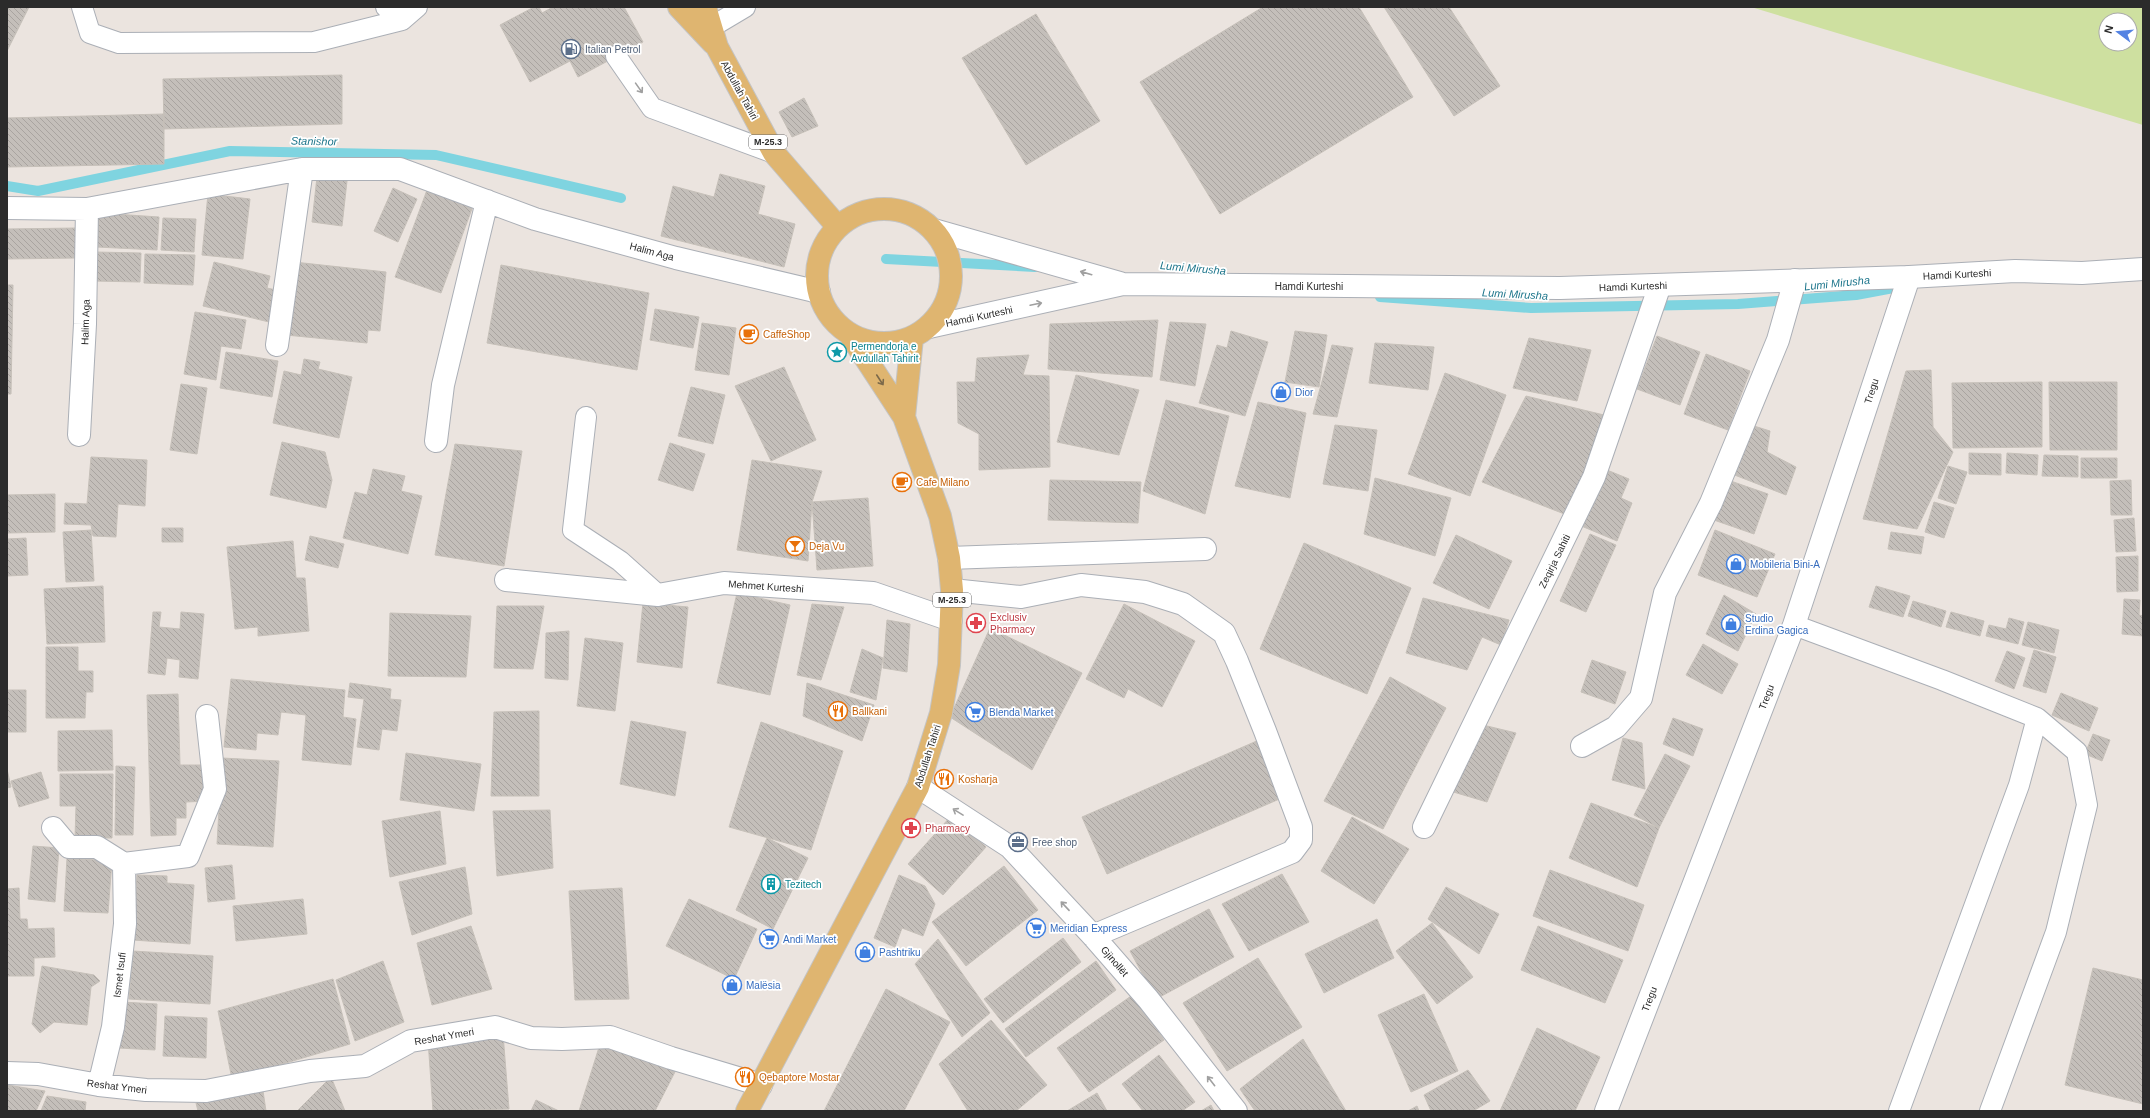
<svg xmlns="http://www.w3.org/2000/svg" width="2150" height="1118" font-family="Helvetica,sans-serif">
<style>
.pitch{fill:#cee0a0;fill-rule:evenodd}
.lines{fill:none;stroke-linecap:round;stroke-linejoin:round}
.stream{stroke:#7fd4e0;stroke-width:10}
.building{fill:url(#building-back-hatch);stroke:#c6c0b9}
.lane-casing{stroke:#abafb6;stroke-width:22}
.street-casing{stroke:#abafb6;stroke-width:24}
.secondary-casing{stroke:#abafb6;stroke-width:24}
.primary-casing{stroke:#c4c4c4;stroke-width:24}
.lane{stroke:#fff;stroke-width:20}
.street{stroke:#fff;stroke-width:22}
.secondary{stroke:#fff;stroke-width:22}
.primary{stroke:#dfb570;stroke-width:22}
.oneway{stroke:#a0a0a0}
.oneway2{stroke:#7c694a}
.labels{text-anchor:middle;stroke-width:3.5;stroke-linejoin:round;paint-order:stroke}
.shield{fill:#fff;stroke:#6b6b6b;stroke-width:1}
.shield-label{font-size:9px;font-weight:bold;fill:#2b2b2b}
.service-label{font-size:10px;fill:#4e5e75;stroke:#fff;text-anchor:start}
.street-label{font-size:10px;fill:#2b2b2b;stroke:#fff}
.food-label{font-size:10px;fill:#c56008;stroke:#fff;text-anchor:start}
.culture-label{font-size:10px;fill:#0d838f;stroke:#fff;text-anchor:start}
.shop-label{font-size:10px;fill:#366cbe;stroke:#fff;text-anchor:start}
.health-label{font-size:10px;fill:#be3a42;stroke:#fff;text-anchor:start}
.water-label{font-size:11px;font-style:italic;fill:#1e768c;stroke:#fff}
</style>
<defs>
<pattern id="building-back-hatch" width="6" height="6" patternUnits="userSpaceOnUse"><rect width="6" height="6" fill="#c4bfba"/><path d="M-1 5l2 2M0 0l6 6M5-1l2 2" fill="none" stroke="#a9a4a0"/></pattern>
</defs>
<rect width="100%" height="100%" fill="#ebe4df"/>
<path class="pitch" d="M1751 7H2143V125ZM2106 20H2130V44H2106Z"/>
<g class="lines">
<path class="stream" d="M7 186 38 191 230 151 436 155 621 198
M886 259 1035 267
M1380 297 1531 308 1738 304 1856 295 1904 286"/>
</g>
<path class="building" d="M7 7H29L7 51Z
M534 7H539L542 13 553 7H624L643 42 578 77 570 61 530 82 500 25Z
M1263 7H1359L1413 97 1220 214 1140 82Z
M1384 7H1449L1500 86 1454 116Z
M1036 14 1100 121 1026 165 962 58Z
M342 75V124L164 129 163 79Z
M804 98 818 126 792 137 779 112Z
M164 114V164L7 167V118Z
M720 174 765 186 758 214 795 224 784 267 661 236 673 186 714 197Z
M317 177 347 181 342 226 312 222Z
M393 188 417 199 398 242 374 231Z
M427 190 473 206 441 293 395 277Z
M208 194 250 199 243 259 202 255Z
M99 213 159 217 157 250 97 247Z
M163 218 196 219 194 252 161 250Z
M76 228V258L7 259V229Z
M95 252 141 253 140 282 94 281Z
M145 254 195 255 193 285 144 283Z
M214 262 270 276 267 288 276 290 269 322 203 306Z
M294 262 386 272 380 331 368 330 367 343 286 335Z
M501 265 649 293 637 370 487 343Z
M7 285H13L11 394H7Z
M655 309 699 317 693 348 650 340Z
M195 312 246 320 241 349 221 346 216 380 184 374Z
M1158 320 1152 377 1048 369 1050 324Z
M1170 322 1206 324 1195 386 1160 380Z
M702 323 736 328 729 375 695 370Z
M1231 331 1268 342 1245 416 1199 403 1217 345 1227 348Z
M1295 331 1327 335 1319 387 1285 382Z
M1657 336 1700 352 1680 405 1637 389Z
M1529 338 1591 350 1577 401 1513 388Z
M1375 343 1434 347 1428 390 1369 383Z
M1332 345 1353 348 1337 417 1313 414Z
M226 352 278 361 272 397 220 388Z
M1706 354 1750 371 1728 430 1684 414Z
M1029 355 1023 375 1049 376 1050 467 979 470V434L958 423 957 382H975L977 358Z
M304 359 320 362 318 369 352 377 339 438 273 423 284 371 301 375Z
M784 367 816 440 771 461 735 386Z
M1931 370 1933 427 1953 452 1917 529 1863 519 1906 371Z
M1445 373 1506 395 1470 496 1408 474Z
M1076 375 1139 390 1119 455 1057 442Z
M2042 382V447L1953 448 1952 383Z
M2049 382H2117V450H2050Z
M181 384 207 388 197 454 170 450Z
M691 387 725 395 713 444 678 436Z
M1526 396 1608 416 1567 515 1482 482Z
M1166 400 1229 416 1205 514 1143 491Z
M1258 402 1306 413 1290 498 1235 486Z
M1335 425 1377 430 1368 491 1323 484Z
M1754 426 1770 431 1767 452 1796 467 1786 495 1732 474Z
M282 442 325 452 332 480 326 508 270 495Z
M670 443 705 454 693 491 658 480Z
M455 444 522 451 504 566 435 555Z
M1969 453 2001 454V475L1969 474Z
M2007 453 2038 455 2037 475 2006 473Z
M2044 455 2078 456V477L2042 476Z
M91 457 147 460 145 506 118 504 116 537 93 536 91 525 64 524 65 503 87 504Z
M2081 458H2117V478H2081Z
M752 460 822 471 812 502 808 561 737 550Z
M1948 466 1967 472 1956 504 1938 498Z
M1602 468 1629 479 1621 498 1632 503 1617 541 1579 525Z
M373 469 405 476 401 491 422 496 408 554 343 538 355 492 367 495Z
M1375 478 1451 498 1435 556 1364 534Z
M1725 479 1768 494 1754 534 1711 519Z
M1050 480 1141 482 1138 523 1048 520Z
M2131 480 2132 515H2111L2110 481Z
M55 494V532L7 533V495Z
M868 498 873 566 817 570 812 502Z
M1934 502 1954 508 1944 538 1925 532Z
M2134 518 2136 551 2116 552 2114 520Z
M162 528H183V542H162Z
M91 530 94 581 66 582 63 532Z
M1715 530 1775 554 1757 597 1698 575Z
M1891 532 1924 537 1921 554 1888 549Z
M1590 534 1616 545 1586 612 1560 601Z
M1456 535 1512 561 1489 609 1433 583Z
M310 536 344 544 338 568 305 560Z
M26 538 28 575 7 576V539Z
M293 541 296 578H305L309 631 258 636V627L235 629 227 547Z
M1304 543 1411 588 1367 694 1260 649Z
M2138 556V591L2117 592 2116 557Z
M103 586 105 642 47 644 44 589Z
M1876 586 1910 596 1903 617 1869 607Z
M737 593 790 605 770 695 717 683Z
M1724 595 1756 614 1738 651 1706 634Z
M1423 598 1509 620 1501 645 1482 637 1467 670 1406 653Z
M2124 599 2140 600 2139 615 2143 616V636L2122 634Z
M1913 601 1946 611 1941 627 1908 616Z
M643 603 688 607 682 668 637 662Z
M812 604 844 607 821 680 797 675Z
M1124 604 1195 641 1162 707 1128 689 1124 698 1086 679Z
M497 606H544L533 669 494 668Z
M153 612H161L159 627 180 629 181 612 204 614 198 679 179 677 180 660 167 658 165 675 148 673Z
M1951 612 1984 621 1980 636 1946 627Z
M390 613 471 616 466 677 388 676Z
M2009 618 2024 622 2018 644 1986 636 1989 625 2006 629Z
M887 620 910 624 907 672 883 668Z
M2028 622 2059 630 2054 653 2022 645Z
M990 628 1082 673 1032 770 950 717Z
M569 631 568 680 545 678 546 633Z
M585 638 623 643 615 711 577 706Z
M1703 644 1738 664 1722 694 1686 675Z
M46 647H78V671H93V692H86L85 718H46Z
M862 649 883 658 876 700 850 692Z
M2034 650 2056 657 2046 693 2023 686Z
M2007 651 2025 658 2014 689 1995 681Z
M1592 660 1626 672 1615 704 1581 692Z
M1390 677 1446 708 1383 829 1324 801Z
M231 679 345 690 343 717 356 719 351 765 302 760 306 715 281 712 278 735 257 733 256 750 224 747Z
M350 683 391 689 390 699 401 700 397 731 382 729 379 750 357 747 364 699 348 697Z
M807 683 874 705 862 741 803 716Z
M7 690H26V732H7Z
M2061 693 2098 708 2089 731 2052 715Z
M178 694 180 765H205L207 801 186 802V818H176V835L151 836 147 695Z
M539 711V796H491L494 712Z
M1673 718 1703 729 1693 756 1663 744Z
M631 721 686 732 675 796 620 784Z
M761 722 843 751 811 850 729 827Z
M1483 725 1516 733 1487 802 1450 791Z
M112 730 113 770 58 771V731Z
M2093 734 2110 740 2102 761 2085 754Z
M1623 738 1642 743 1645 789 1612 780Z
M1259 740 1284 797 1107 874 1082 817Z
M406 753 481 764 474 811 400 800Z
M1665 754 1690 766 1659 828 1634 815Z
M222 758 279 761 273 847 217 844Z
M116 766 135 767 133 835H115Z
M7 769 11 787 7 788Z
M41 772 49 798 19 807 11 781Z
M60 774H113L112 838H75L76 806H60Z
M1591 803 1659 828 1637 887 1569 858Z
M550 810 553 868 497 876 493 811Z
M440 811 446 864 390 877 382 821Z
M951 816 986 847 943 895 908 864Z
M1352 817 1409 849 1374 904 1321 871Z
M767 838 808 858 773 929 736 910Z
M33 846 59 848 55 902 28 899Z
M67 858 112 861 108 913 64 911Z
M232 865 235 899 208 902 205 868Z
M1004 866 1038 910 966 966 932 922Z
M465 867 472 914 412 935 399 882Z
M1550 870 1644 905 1628 951 1533 916Z
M1282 874 1309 922 1249 951 1222 904Z
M137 875 167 876V883L194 885 190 944 133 940Z
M899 875 925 886 935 904 923 936 902 928 895 947 874 938Z
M1446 887 1499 914 1479 954 1428 919Z
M19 888 20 919H27L28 929 54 928 55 957 34 958V976H7V889Z
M622 888 629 999 575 1000 569 891Z
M303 899 307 934 236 941 233 906Z
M689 899 757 929 734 979 666 946Z
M1209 909 1234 957 1156 999 1130 951Z
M1377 919 1394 958 1324 993 1305 954Z
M1432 923 1473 977 1437 1004 1396 951Z
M471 926 492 989 432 1005 417 943Z
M1538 926 1623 960 1605 1003 1521 970Z
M1063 938 1081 962 1003 1023 984 999Z
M938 939 990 1013 962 1037 915 964Z
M133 951 213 956 210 1004 129 999Z
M1258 958 1302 1027 1227 1071 1183 1003Z
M383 961 404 1022 355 1041 336 980Z
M1096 961 1116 990 1026 1057 1005 1029Z
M42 966 94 975 100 981 91 987 87 1025 54 1022 40 1033 32 1024Z
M2093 968 2143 980V1104L2065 1085Z
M333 979 350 1044 232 1079 218 1011Z
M886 989 950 1022 904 1111H824Z
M1134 994 1164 1040 1089 1092 1057 1048Z
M1424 994 1458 1071 1411 1092 1378 1015Z
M122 1002 157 1004 155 1050 119 1048Z
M165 1016 207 1018 206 1058 163 1056Z
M991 1020 1047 1085 1016 1111H968L939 1064Z
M1537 1028 1600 1057 1575 1111H1500Z
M503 1034 509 1109 433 1111 428 1040Z
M1303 1039 1346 1111H1255L1240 1089Z
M601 1041 678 1066 655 1111H579Z
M1159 1055 1195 1102 1182 1111H1143L1122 1084Z
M1468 1070 1490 1101 1473 1111H1431L1424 1095Z
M331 1077 345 1111H297Z
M7 1085 45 1091 36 1111H7Z
M263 1091 266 1111H198L196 1103Z
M1097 1093 1107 1111H1067Z
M47 1096 86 1102 85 1111H41Z
M536 1100 559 1111H531Z
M1211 1105 1214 1111H1201Z
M1417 1106 1419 1111H1408Z"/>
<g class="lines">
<g class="lane-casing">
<path id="lane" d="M82 7 90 33 119 43 314 42 402 20 417 7
M386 7 402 20
M703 32 745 7
M616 56 652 108 774 153
M586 417 573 530 620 561 658 595
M1794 625 1942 680 2037 718 2019 785 1899 1111
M1990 1111 2056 932 2087 805 2077 752 2037 718"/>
</g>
<g class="street-casing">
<path id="street" d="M7 208 87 209 302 169H400L535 219 676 258 819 292
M277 345 302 169
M79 435 85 324 87 209
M436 441 443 385 487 201
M949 558 1205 549
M506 580 658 595 724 583 873 593 951 620
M952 590 1021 597 1081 585 1145 592 1183 604 1224 633 1237 661 1265 731 1301 827V840L1292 852 1093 936
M1582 746 1616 727 1641 698 1665 593 1711 503 1778 340 1795 280
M918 787 1010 847 1093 936 1148 999 1236 1111
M1424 827 1594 477 1660 285
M53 828 69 847H97L124 864 188 856 215 789 207 716
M7 1073 38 1074 99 1085 146 1090 206 1091 310 1071 365 1066 411 1041 495 1027 531 1038 562 1039 610 1037 671 1058 761 1085
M99 1085 113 1027 125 924 124 864
M1606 1111 1794 625 1909 277"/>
</g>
<g class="secondary-casing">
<path id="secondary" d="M934 230 1120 283
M929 327 1123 284 1560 288 1909 277 2015 271 2082 273 2143 269"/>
</g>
<g class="primary-casing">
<path id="primary" d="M679 7 713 43
M705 7 717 47 774 153 837 226
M817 276a67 67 0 1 1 134 0a67 67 0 1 1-134 0Z
M904 417 912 338
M747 1111 918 787 941 713 949 665 952 590 949 558 940 516 904 417 851 336"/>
</g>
<use href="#lane" class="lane"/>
<use href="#street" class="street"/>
<use href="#secondary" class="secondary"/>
<use href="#primary" class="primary"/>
</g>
<defs><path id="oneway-shaft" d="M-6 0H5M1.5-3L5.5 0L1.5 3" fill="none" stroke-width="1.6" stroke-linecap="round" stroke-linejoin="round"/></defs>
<g class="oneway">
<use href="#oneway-shaft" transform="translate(639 88) rotate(55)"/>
<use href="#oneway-shaft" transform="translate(1086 273) rotate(-164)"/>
<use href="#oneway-shaft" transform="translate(1036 304) rotate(-12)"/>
<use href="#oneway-shaft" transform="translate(958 812) rotate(-148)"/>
<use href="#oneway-shaft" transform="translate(1065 906) rotate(-133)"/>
<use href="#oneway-shaft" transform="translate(1211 1081) rotate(-128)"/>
</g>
<use class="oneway2" href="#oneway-shaft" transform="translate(880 380) rotate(57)"/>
<defs>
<g id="fuel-ring" transform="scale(1)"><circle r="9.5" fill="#fff" stroke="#5c6f8a" stroke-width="1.5"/><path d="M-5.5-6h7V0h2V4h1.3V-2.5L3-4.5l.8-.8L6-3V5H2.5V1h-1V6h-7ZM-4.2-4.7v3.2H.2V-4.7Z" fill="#5c6f8a"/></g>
<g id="cafe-ring" transform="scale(1)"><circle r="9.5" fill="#fff" stroke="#e8710a" stroke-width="1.5"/><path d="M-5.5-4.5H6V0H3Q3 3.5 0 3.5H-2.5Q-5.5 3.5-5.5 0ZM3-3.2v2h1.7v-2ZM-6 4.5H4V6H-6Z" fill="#e8710a"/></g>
<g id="sight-ring" transform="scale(1)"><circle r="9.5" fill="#fff" stroke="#0f9aa8" stroke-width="1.5"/><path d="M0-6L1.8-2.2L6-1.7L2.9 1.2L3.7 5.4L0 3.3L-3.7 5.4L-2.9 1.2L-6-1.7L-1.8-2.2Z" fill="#0f9aa8"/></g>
<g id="shop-ring" transform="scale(1)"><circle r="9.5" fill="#fff" stroke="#3f7fe0" stroke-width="1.5"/><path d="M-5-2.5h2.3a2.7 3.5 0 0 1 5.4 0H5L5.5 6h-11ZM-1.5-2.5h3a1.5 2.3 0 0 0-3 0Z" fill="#3f7fe0"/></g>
<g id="bar-ring" transform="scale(1)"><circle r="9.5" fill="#fff" stroke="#e8710a" stroke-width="1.5"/><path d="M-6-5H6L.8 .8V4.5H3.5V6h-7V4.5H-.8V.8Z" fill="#e8710a"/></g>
<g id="pharmacy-ring" transform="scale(1)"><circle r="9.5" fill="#fff" stroke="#e0444e" stroke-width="1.5"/><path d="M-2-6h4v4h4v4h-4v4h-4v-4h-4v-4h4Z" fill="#e0444e"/></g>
<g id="restaurant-ring" transform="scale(1)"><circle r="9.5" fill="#fff" stroke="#e8710a" stroke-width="1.5"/><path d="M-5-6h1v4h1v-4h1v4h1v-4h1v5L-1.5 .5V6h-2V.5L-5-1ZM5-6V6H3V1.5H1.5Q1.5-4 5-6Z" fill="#e8710a"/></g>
<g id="supermarket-ring" transform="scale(1)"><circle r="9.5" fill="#fff" stroke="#3f7fe0" stroke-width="1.5"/><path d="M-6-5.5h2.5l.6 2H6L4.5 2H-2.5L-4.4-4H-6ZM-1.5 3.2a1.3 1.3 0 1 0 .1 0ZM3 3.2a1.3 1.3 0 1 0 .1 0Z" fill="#3f7fe0"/></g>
<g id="office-ring" transform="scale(1)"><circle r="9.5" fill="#fff" stroke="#5c6f8a" stroke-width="1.5"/><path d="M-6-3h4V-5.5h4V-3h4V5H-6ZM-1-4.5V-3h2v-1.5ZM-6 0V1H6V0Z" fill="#5c6f8a"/></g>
<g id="building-ring" transform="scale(1)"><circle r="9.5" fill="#fff" stroke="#0f9aa8" stroke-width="1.5"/><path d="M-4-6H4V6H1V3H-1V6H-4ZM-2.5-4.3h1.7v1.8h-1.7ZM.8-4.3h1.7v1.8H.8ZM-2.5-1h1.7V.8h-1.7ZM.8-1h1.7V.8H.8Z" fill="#0f9aa8"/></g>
</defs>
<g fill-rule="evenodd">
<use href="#fuel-ring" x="571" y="49"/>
<use href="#cafe-ring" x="749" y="334"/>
<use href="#sight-ring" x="837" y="352"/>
<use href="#shop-ring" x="1281" y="392"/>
<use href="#cafe-ring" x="902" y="482"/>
<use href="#bar-ring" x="795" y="546"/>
<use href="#shop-ring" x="1736" y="564"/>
<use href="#pharmacy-ring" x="976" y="623"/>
<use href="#shop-ring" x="1731" y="624"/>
<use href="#restaurant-ring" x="838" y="711"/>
<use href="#supermarket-ring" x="975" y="712"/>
<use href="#restaurant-ring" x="944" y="779"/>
<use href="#pharmacy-ring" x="911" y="828"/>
<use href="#office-ring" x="1018" y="842"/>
<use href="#building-ring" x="771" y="884"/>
<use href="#supermarket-ring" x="1036" y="928"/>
<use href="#supermarket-ring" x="769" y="939"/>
<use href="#shop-ring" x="865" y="952"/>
<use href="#shop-ring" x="732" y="985"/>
<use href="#restaurant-ring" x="745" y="1077"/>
</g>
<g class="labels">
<g class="shield">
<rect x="749" y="135" width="38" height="14" rx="3"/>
<rect x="933" y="593" width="38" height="14" rx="3"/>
</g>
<g class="shield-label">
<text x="768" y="145">M-25.3</text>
<text x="952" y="603">M-25.3</text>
</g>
<g class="service-label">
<text x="585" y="53">Italian Petrol</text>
<text x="1032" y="846">Free shop</text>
</g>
<g class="street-label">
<text transform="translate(740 90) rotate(61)" y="4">Abdullah Tahiri</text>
<text transform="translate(652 251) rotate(15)" y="4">Halim Aga</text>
<text transform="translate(1957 274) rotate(-3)" y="4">Hamdi Kurteshi</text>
<text x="1309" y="290">Hamdi Kurteshi</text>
<text transform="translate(1633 286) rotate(-2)" y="4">Hamdi Kurteshi</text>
<text transform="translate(979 316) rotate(-12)" y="4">Hamdi Kurteshi</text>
<text transform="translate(85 322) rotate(-88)" y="4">Halim Aga</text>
<text transform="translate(1871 391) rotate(-72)" y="4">Tregu</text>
<text transform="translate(1554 561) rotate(-64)" y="4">Zeqirja Sahiti</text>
<text transform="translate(766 586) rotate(4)" y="4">Mehmet Kurteshi</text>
<text transform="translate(1766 697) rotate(-69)" y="4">Tregu</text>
<text transform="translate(927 756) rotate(-72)" y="4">Abdullah Tahiri</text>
<text transform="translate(1115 961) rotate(49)" y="4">Gjinollët</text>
<text transform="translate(119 975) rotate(-83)" y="4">Ismet Isufi</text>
<text transform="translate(1649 999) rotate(-69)" y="4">Tregu</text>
<text transform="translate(444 1036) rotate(-10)" y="4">Reshat Ymeri</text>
<text transform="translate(117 1086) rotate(7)" y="4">Reshat Ymeri</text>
</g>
<g class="food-label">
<text x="763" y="338">CaffeShop</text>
<text x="916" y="486">Cafe Milano</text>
<text x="809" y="550">Deja Vu</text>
<text x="852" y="715">Ballkani</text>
<text x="958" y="783">Kosharja</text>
<text x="759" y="1081">Qebaptore Mostar</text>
</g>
<g class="culture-label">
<text x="851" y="350">Permendorja e<tspan x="851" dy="12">Avdullah Tahirit</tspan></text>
<text x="785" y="888">Tezitech</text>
</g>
<g class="shop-label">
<text x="1295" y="396">Dior</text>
<text x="1750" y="568">Mobileria Bini-A</text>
<text x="1745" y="622">Studio<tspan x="1745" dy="12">Erdina Gagica</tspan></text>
<text x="989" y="716">Blenda Market</text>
<text x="1050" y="932">Meridian Express</text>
<text x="783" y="943">Andi Market</text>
<text x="879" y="956">Pashtriku</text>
<text x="746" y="989">Malësia</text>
</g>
<g class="health-label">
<text x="990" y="621">Exclusiv<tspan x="990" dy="12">Pharmacy</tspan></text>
<text x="925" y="832">Pharmacy</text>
</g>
<g class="water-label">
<text transform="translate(314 141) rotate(1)" y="4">Stanishor</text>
<text transform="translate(1193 268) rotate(5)" y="4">Lumi Mirusha</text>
<text transform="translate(1837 283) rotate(-6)" y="4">Lumi Mirusha</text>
<text transform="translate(1515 294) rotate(3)" y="4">Lumi Mirusha</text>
</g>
</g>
<rect width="2150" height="1118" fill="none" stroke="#2b2b2b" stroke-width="16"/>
<g transform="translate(2118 32) rotate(286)"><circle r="19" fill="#ffffff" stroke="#aaaaaa"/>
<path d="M0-3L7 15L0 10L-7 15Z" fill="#5483e3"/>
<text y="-6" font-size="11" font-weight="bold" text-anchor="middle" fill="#2b2b2b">N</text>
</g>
</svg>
